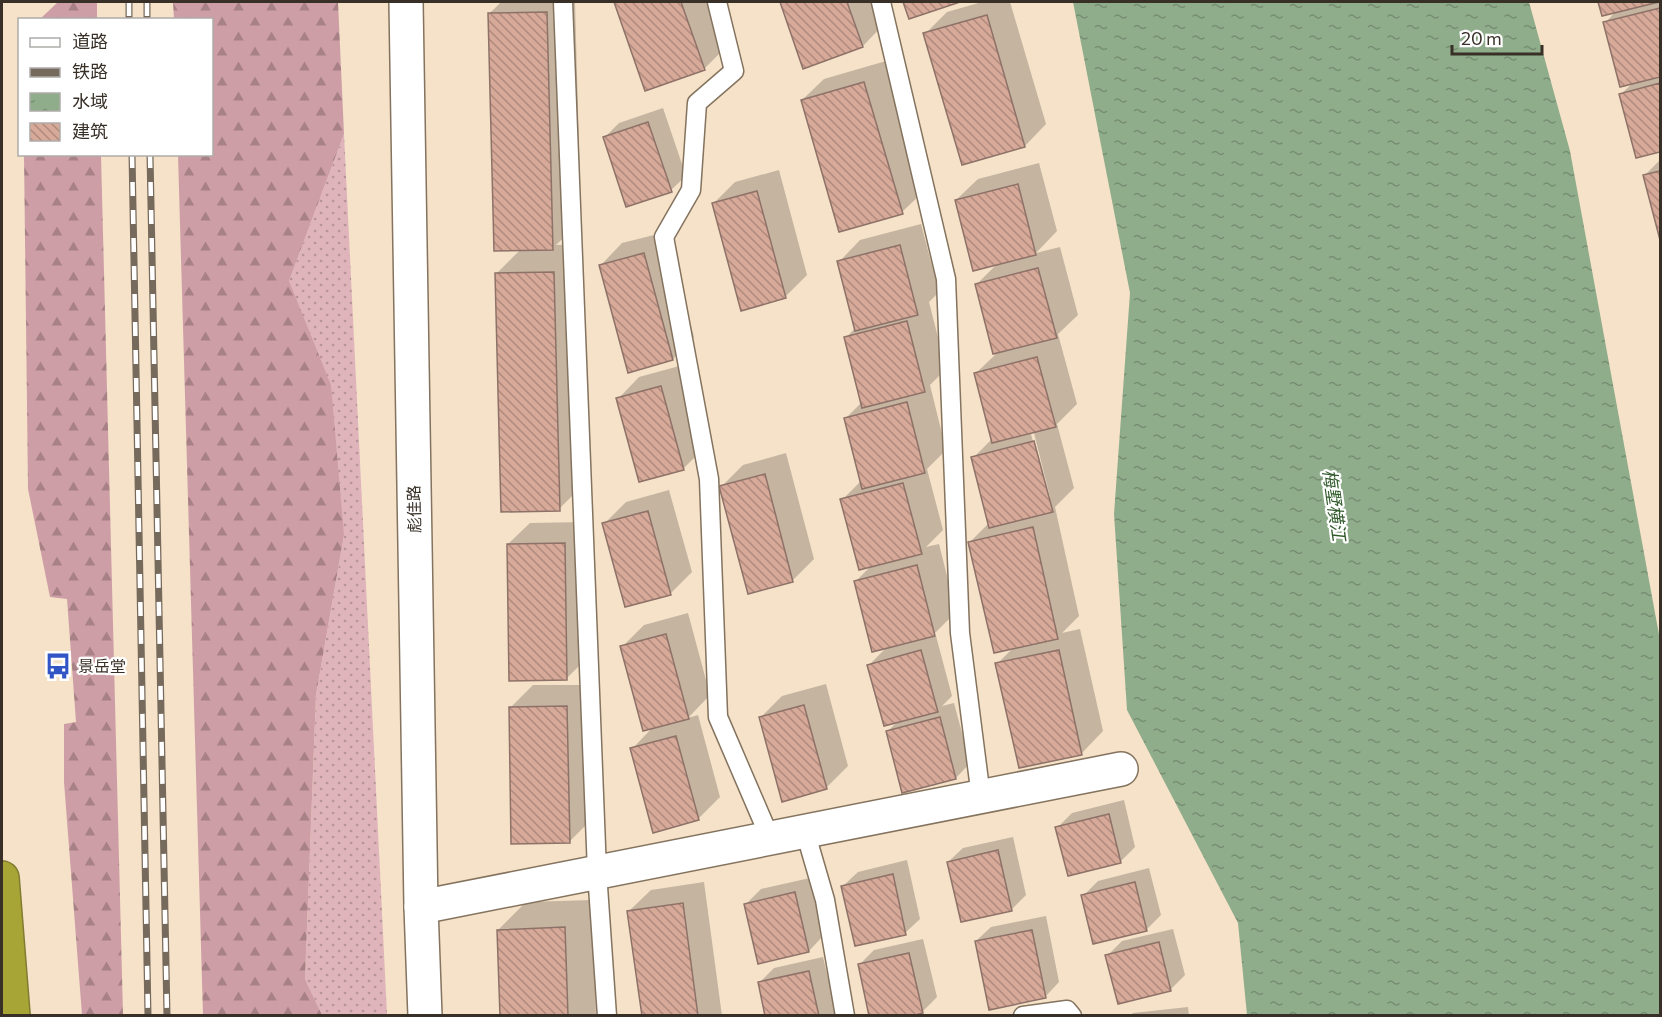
<svg xmlns="http://www.w3.org/2000/svg" width="1662" height="1017" font-family="Commissioner,'Noto Sans SC',sans-serif">
<style>
.grass{fill:url(#grass-dots)}
.forest{fill:url(#forest-firs)}
.water{fill:url(#water-ripples)}
.shadow{fill:#0003;fill-rule:evenodd}
.building{fill:url(#building-back-hatch);stroke:#8e7268;stroke-width:1.5}
.lines{fill:none;stroke-linecap:round;stroke-linejoin:round}
.lane-casing{stroke:#84735e;stroke-width:21}
.street-casing{stroke:#84735e;stroke-width:36}
.secondary-casing{stroke:#84735e;stroke-width:36}
.highway-casing{stroke:#817c31;stroke-width:36}
.lane{stroke:#fff;stroke-width:18}
.street{stroke:#fff;stroke-width:33}
.secondary{stroke:#fff;stroke-width:33}
.highway{stroke:#a8a537;stroke-width:33}
.rail-casing{stroke:#766a5c;stroke-width:7}
.rail{stroke:#fff;stroke-width:4.5;stroke-dasharray:14;stroke-linecap:butt}
.labels{text-anchor:middle;stroke-width:4.5;stroke-linejoin:round;paint-order:stroke}
.street-label{font-size:16px;fill:#383027;stroke:#fff}
.poi-label{font-size:16px;fill:#383027;stroke:#fff;text-anchor:start}
.water-label{font-size:18px;font-style:italic;fill:#325c2c;stroke:#fff}
</style>
<defs>
<pattern id="grass-dots" width="8" height="8" patternUnits="userSpaceOnUse" patternTransform="scale(1.5)"><rect width="8" height="8" fill="#dfb5bb"/><path d="M2 2h.1M6 6h.1" fill="none" stroke="#b69498" stroke-width="1.8" stroke-linecap="round"/></pattern>
<pattern id="forest-firs" width="22" height="20" patternUnits="userSpaceOnUse" patternTransform="scale(1.5)"><rect width="22" height="20" fill="#ce9ea6"/><path d="M5 1l3.5 6h-7zM16 11l3.5 6h-7z" fill="#a88187"/></pattern>
<pattern id="water-ripples" width="26" height="14" patternUnits="userSpaceOnUse" patternTransform="scale(1.5)"><rect width="26" height="14" fill="#8fad8b"/><path d="M2 4q2-2 4 0t4 0M15 11q2-2 4 0t4 0" fill="none" stroke="#768d72"/></pattern>
<pattern id="building-back-hatch" width="6" height="6" patternUnits="userSpaceOnUse" patternTransform="scale(1.5)"><rect width="6" height="6" fill="#d7a999"/><path d="M-1 5l2 2M0 0l6 6M5-1l2 2" fill="none" stroke="#af8a7d"/></pattern>
</defs>
<rect width="100%" height="100%" fill="#f5e2c9"/>
<path class="grass" d="M344 134 387 1015H322L305 979 316 695 344 535 289 281Z"/>
<path class="forest" d="M58 2H97V19H40Z
M173 2H338L344 134 289 281 331 385 344 535 316 695 305 979 322 1015H203L178 155 212 154V20L174 19Z
M24 155H101L123 1015H82L64 782V724L76 722 67 599 50 597 28 489Z"/>
<path class="water" d="M1073 2H1529L1570 151 1660 640V1015H1247L1238 923 1127 710 1114 514 1130 293Z"/>
<path class="shadow" d="M501 2H575L581 221 556 245 581 244 587 481 559 509 496 274 521 249 490 13Z
M615 2H710L726 47 704 69 646 89Z
M781 2H876L884 24 863 46 804 67Z
M905 2H955L910 17Z
M982 2H1010L1046 124 1025 146 925 34 947 12Z
M1600 2H1660V151L1637 157 1621 94 1634 82 1605 23 1617 10 1603 14Z
M886 61 924 191 902 212 802 100 824 79Z
M663 108 686 176 671 190 605 137 619 123Z
M1660 160V237L1645 175Z
M1039 163 1057 231 1036 253 1060 247 1078 315 1058 334 1077 404 1057 424 1074 488 1055 507 1079 616 1062 633 1080 629 1103 731 1082 753 997 664 1014 647 970 542 990 522 973 458 993 438 976 373 995 355 977 284 998 263 956 200 978 179ZM1034 433 1050 497H1047L1031 434Z
M779 170 807 275 785 297 713 204 735 182Z
M921 224 939 292 929 302 946 369 930 385 946 450 927 469 943 530 926 547 939 544 956 612 931 637 936 636 952 696 942 706 954 703 970 763 956 778 904 791 887 732 898 721 869 665 888 646 855 582 872 565 842 500 862 480 846 418 862 402 846 338 855 328 839 262 860 240Z
M666 232 694 337 673 359 601 265 622 243Z
M683 365 705 447 684 468 640 480 618 399 639 377Z
M786 453 814 559 793 580 749 592 721 487 743 465Z
M669 490 692 572 670 594 604 524 626 502Z
M586 522 588 657 566 679 508 544 530 523Z
M688 613 710 695 688 718 698 715 720 797 698 819 632 749 654 726 622 647 644 625Z
M826 684 848 766 826 788 760 718 782 696Z
M533 685H588L591 820 569 842 511 707Z
M1124 800 1135 847 1120 862 1057 828 1072 813Z
M1013 837 1026 895 1011 910 948 862 963 848Z
M907 860 920 919 905 933 843 886 858 872Z
M1149 868 1161 915 1146 930 1083 896 1098 881Z
M810 878 823 936 809 951 746 904 761 889Z
M704 882 722 1016H643L629 911 651 890Z
M592 900 596 1016H501L498 930 526 902Z
M1046 916 1059 982 1045 997 976 941 991 927Z
M1173 929 1185 975 1170 990 1107 956 1122 941Z
M923 939 937 997 922 1012 859 965 874 950Z
M823 957 837 1015 767 1016 759 983 774 968Z
M1188 1007 1189 1016H1130L1133 1013Z"/>
<path class="building" d="M614 2H681L705 70 645 91Z
M780 2H847L863 47 803 69Z
M903 2H960L909 19Z
M1598 2H1659L1602 16Z
M1660 8V77L1620 87 1603 22Z
M547 12 553 250 494 251 488 13Z
M987 15 1025 147 962 165 923 33Z
M864 82 903 214 839 232 801 100Z
M1660 83V152L1636 158 1619 94Z
M648 122 672 192 626 207 603 137Z
M1660 171V240L1643 175Z
M1018 184 1036 255 973 271 955 200Z
M757 191 786 298 741 311 712 203Z
M900 245 918 315 855 331 837 261Z
M644 253 673 360 628 373 599 265Z
M1038 268 1057 338 993 354 975 284Z
M554 272 560 511 501 512 495 273Z
M907 321 925 392 862 408 844 337Z
M1037 357 1056 427 992 443 974 373Z
M661 386 684 470 639 482 616 398Z
M907 402 925 473 862 489 844 418Z
M1034 441 1053 512 989 528 971 457Z
M765 474 793 582 748 594 719 486Z
M903 483 922 554 859 570 840 499Z
M648 511 671 595 625 607 602 523Z
M1033 527 1058 639 994 653 968 542Z
M565 543 567 680 509 681 507 544Z
M917 565 935 636 872 652 854 581Z
M666 634 689 719 643 731 620 646Z
M921 650 938 712 884 726 867 665Z
M1059 650 1082 755 1019 768 995 663Z
M804 705 827 789 782 802 759 717Z
M567 706 570 843 511 844 509 707Z
M940 717 956 779 902 793 886 731Z
M676 736 699 820 653 833 630 748Z
M1109 814 1121 863 1068 876 1055 827Z
M998 850 1012 911 961 922 947 862Z
M893 874 906 935 855 946 841 886Z
M1135 882 1147 931 1093 944 1081 895Z
M795 892 809 952 758 964 744 904Z
M683 903 698 1016H642L627 911Z
M565 927 568 1016H500L497 930Z
M1032 930 1046 998 989 1010 975 941Z
M1159 942 1171 991 1118 1004 1105 955Z
M909 953 923 1013 912 1016H869L858 964Z
M809 971 819 1016H765L758 982Z"/>
<g class="lines">
<g class="lane-casing">
<path id="lane" d="M563 2 597 872 607 1016
M717 2 734 71 697 103 691 190 664 237 709 479 718 717 770 838
M881 2 946 279 960 633 981 797
M805 831 825 900 845 1016
M1023 1016 1067 1010 1072 1016"/>
</g>
<g class="street-casing">
<path id="street" d="M421 907 1121 769"/>
</g>
<g class="secondary-casing">
<path id="secondary" d="M406 2 421 907 425 1016"/>
</g>
<g class="highway-casing">
<path id="highway" d="M2 878 13 1016"/>
</g>
<use href="#lane" class="lane"/>
<use href="#street" class="street"/>
<use href="#secondary" class="secondary"/>
<use href="#highway" class="highway"/>
<g class="rail-casing">
<path id="rail" d="M129 2V20
M147 2V20
M132 154 148 1016
M150 154 167 1016"/>
</g>
<use href="#rail" class="rail"/>
</g>
<defs>
<g id="bus-bare" transform="scale(2.07)"><path d="M-5-6H5V4H4V6H2V4H-2V6H-4V4H-5ZM-3.5-4V0h7V-4ZM-3.5 1.2v1.5H-2V1.2ZM2 1.2v1.5H3.5V1.2Z" fill="#3155c5" stroke="#fff" stroke-width="2.5" paint-order="stroke"/></g>
</defs>
<g fill-rule="evenodd">
<use href="#bus-bare" x="58" y="666"/>
</g>
<g class="labels">
<g class="street-label">
<text transform="translate(414 509) rotate(-91)" y="6">彪佳路</text>
</g>
<g class="poi-label">
<text x="78" y="672">景岳堂</text>
</g>
<g class="water-label">
<text transform="translate(1334 505) rotate(82)" y="6">梅墅横江</text>
</g>
</g>
<rect width="1662" height="1017" fill="none" stroke="#383027" stroke-width="6"/>
<rect x="18" y="18" width="195" height="138" fill="#ffffff" stroke="#afaca9" stroke-width="1.5"/>
<rect x="30" y="38" width="30" height="9" fill="#ffffff" stroke="#afaca9" stroke-width="1.5"/>
<text x="72" y="48" font-size="18" fill="#383027">道路</text>
<rect x="30" y="68" width="30" height="9" fill="#766a5c" stroke="#afaca9" stroke-width="1.5"/>
<text x="72" y="78" font-size="18" fill="#383027">铁路</text>
<rect x="30" y="93" width="30" height="18" fill="url(#water-ripples)" stroke="#afaca9" stroke-width="1.5"/>
<text x="72" y="108" font-size="18" fill="#383027">水域</text>
<rect x="30" y="123" width="30" height="18" fill="url(#building-back-hatch)" stroke="#afaca9" stroke-width="1.5"/>
<text x="72" y="138" font-size="18" fill="#383027">建筑</text>
<path d="M1452 45v9h90v-9" fill="none" stroke="#383027" stroke-width="3"/>
<text x="1461" y="45" font-size="18" fill="#383027" stroke="#ffffff" stroke-width="4.5" paint-order="stroke">20 m</text>
</svg>
